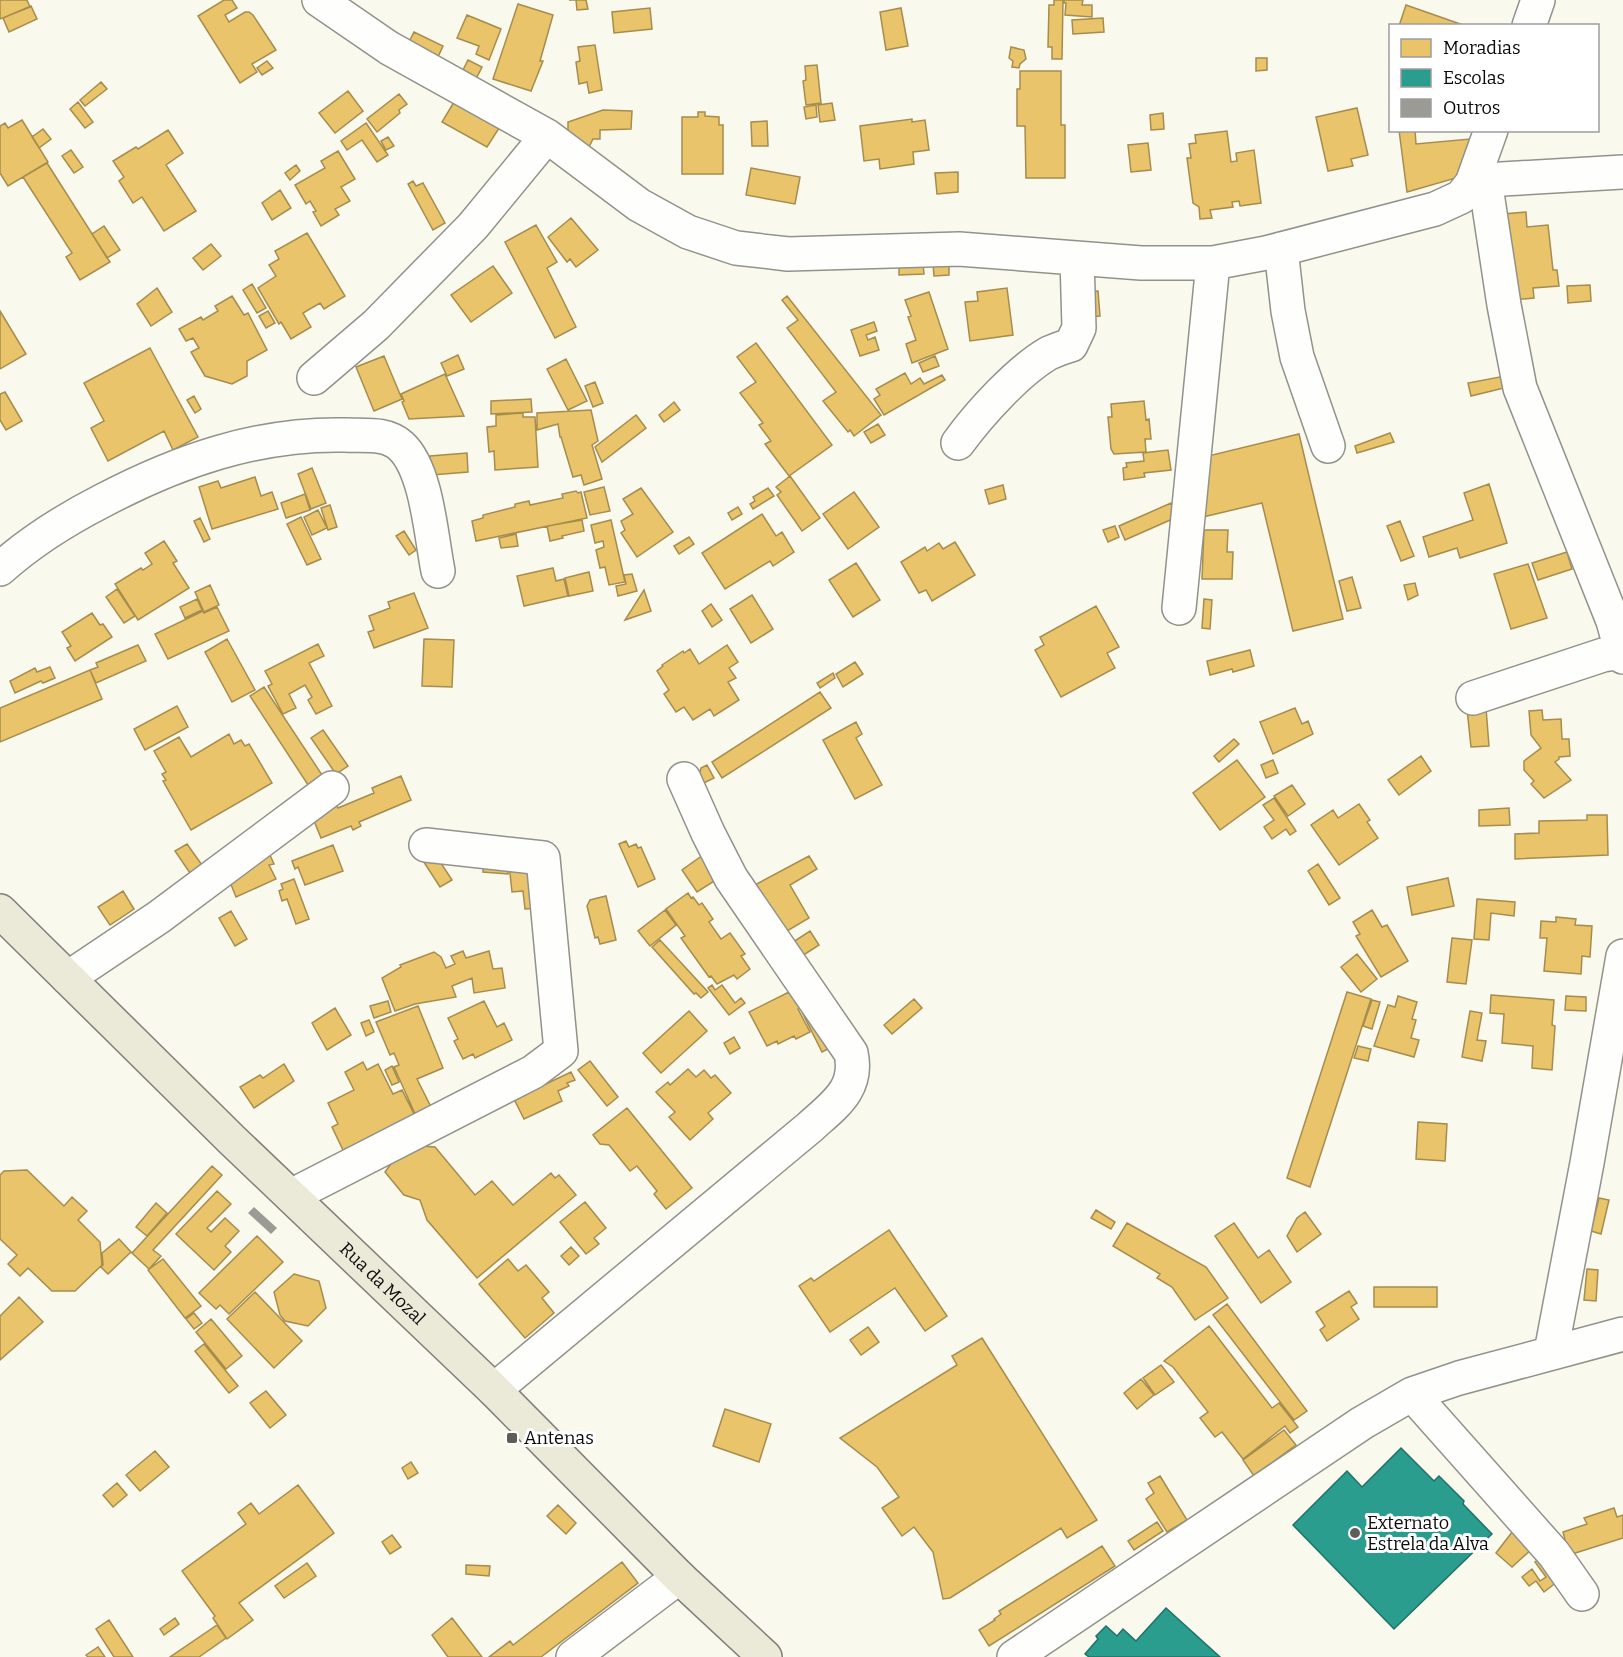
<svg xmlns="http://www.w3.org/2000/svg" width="1623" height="1657" font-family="Bitter,serif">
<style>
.homes{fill:#e9c46a;stroke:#a68c4d;stroke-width:1.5}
.schools{fill:#2a9d8f;stroke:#207167;stroke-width:1.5}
.building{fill:#9c9a94}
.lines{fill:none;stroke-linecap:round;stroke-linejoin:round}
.minor-casing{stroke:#92928c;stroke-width:36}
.major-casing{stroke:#7f7f7a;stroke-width:36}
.minor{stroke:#fefefc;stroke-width:33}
.major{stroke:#ebe9d7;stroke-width:33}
.poi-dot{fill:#5e5e59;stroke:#fff;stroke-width:2}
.labels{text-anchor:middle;stroke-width:6;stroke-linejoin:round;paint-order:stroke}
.street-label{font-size:18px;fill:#0a0a0a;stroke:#fff}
.poi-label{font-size:18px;fill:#0a0a0a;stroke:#fff;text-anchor:start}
</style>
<rect width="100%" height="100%" fill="#faf9ed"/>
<path class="homes" d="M0 0H27L30 7 0 19Z
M224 0H232L237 8 225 15 229 22 245 12H249L253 15 276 50 252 64 257 72 240 83 198 16Z
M569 0H586L588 9 577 10 576 0Z
M1054 0H1063L1062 59H1052V47H1048L1049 5H1054Z
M1064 0H1083L1082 5H1092V17L1065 15 1066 3H1064Z
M518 4 553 15 540 61H543L531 91 493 79Z
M1406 5 1466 26H1399Z
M31 6 37 19 9 32 3 18Z
M650 8 652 29 614 33 612 12Z
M901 8 908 46 886 50 880 12Z
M467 15 501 29 489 60 476 54 479 46 457 38Z
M1103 18 1104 32 1073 34 1072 20Z
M414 32 443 46 437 59 408 44Z
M595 45 602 90 589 93 587 82 579 84 576 62 580 61 578 47Z
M1011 47 1024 50 1026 59 1020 64 1019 68 1012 67 1013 61 1009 58Z
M1256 58H1267V70L1256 71Z
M468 60 482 67 476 79 462 72Z
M267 61 273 68 262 75 257 68Z
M817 65 821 103 806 105 803 81 806 80 805 66Z
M1020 71H1061V125H1065V178H1026L1025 126H1017V89H1020Z
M101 82 107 89 85 106 80 100Z
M348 91 363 111 335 133 319 113Z
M399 94 407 104 399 110 400 113 377 132 367 119Z
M457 97 501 125 487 147 442 122Z
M78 102 93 122 85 128 70 109Z
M832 103 835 120 820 122 818 105Z
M816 105 817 117 806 119 804 107Z
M1357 108 1368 155 1351 159 1353 166 1328 171 1316 117Z
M603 110 632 111 631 129 600 130V139H593L589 147 568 135V122Z
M698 112H705V116L719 117V125H723V174H682V117H698Z
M1163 113 1164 129 1151 130 1150 115Z
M912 119V122L925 120 929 150 913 152 914 164 880 169 879 159 864 161 860 126Z
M22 120 48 162 8 186 0 173V126L5 123 8 128Z
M767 121 768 146H752L751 122Z
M366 123 388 155 377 162 362 140 347 150 341 141Z
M43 129 51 139 39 148 32 137Z
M168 130 183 153 166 165 196 211 164 231 142 197 133 203 119 181 124 177 113 161 136 147 138 149Z
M1399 130H1415L1416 144 1470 139 1456 178 1407 192Z
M1227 131 1231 162 1237 161 1236 153 1254 150 1261 203 1240 206 1239 201 1232 202 1233 207 1210 210 1212 218 1200 219 1199 207 1193 203 1187 158H1191L1189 144 1196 143 1195 135Z
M388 137 394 146 386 150 381 141Z
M1148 143 1151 170 1131 172 1128 145Z
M71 150 83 167 74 173 62 156Z
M338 151 355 179 341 187 350 201 335 209 339 215 321 226 313 212 316 211 310 201 306 204 295 185 325 168 321 161Z
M47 163 110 262 80 280 66 257 72 253 23 177Z
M296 165 300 171 290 180 285 173Z
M751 168 800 177 795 204 746 195Z
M958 172V192L937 194 935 173Z
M413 181 416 186 423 183 445 223 433 230 408 184Z
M280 190 291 208 272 220 262 203Z
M1526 212 1527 227 1548 225 1553 270H1557L1559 286 1533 288 1534 298 1512 300 1503 214Z
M571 218 598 250 576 267 570 259 567 262 548 237Z
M536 225 557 262 547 268 576 327 555 338 505 242Z
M104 226 120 250 107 258 92 234Z
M307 233 345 296 324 309 320 303 303 313 311 327 291 339 281 322 279 324 258 288 276 276 269 265 279 259 275 251Z
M211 244 221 256 203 270 193 258Z
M949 263V275L934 276 933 264Z
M923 264 924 274 899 275V266Z
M493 266 512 293 471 322 451 295Z
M252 284 266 308 257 313 243 290Z
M1590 285 1591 301 1568 303 1567 286Z
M157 288 172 312 151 326 137 304Z
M1007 288 1013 335 970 341 965 302 978 301 977 292Z
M1098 291 1100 316 1087 317 1085 292Z
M929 292 948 349 912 363 906 344 916 340 908 317 911 316 905 300Z
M232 296 244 315 248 313 267 350 247 361V376L232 384 205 376 191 352 199 348 193 338 186 341 179 329 201 317 203 320 218 311 215 306Z
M787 296 881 415 854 436 850 430 848 432 823 401 836 392 787 328 798 320 782 300Z
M0 311 26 354 0 369Z
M268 311 275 323 266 328 259 316Z
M874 322 877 331 866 335 868 340 875 337 879 350 860 356 851 330Z
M756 343 832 445 789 476 765 444 771 441 759 425 763 423 740 393 756 382 737 357Z
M150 348 198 437 173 450 164 431 108 461 91 428 104 421 84 383Z
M458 355 464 369 447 376 441 363Z
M384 356 402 399 374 411 356 367Z
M935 356 939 366 923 372 919 363Z
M566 359 587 401 568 410 547 369Z
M905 373 911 384 920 378 924 384 942 375 945 380 884 415 874 399 880 395 876 389Z
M445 374 464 416 409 419 402 402 404 401 401 394Z
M1505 376 1508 387 1471 396 1468 383Z
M595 382 603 403 593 407 585 386Z
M5 392 22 421 6 430 0 420V394Z
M194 396 201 409 195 413 187 400Z
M531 399 532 412 491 414V401Z
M1144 401 1146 420 1149 419 1151 439H1145L1146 452 1114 454 1111 449 1108 417H1112L1111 404Z
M674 402 680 410 664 422 659 415Z
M591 410 598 441 592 445 602 479 584 485 581 475 573 477 561 437H560L558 424 537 430V413Z
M523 413V417H535L538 467 495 470 494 451 489 452 487 427 496 426V415Z
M636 415 646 428 602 462 595 447Z
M878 424 885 435 871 443 864 432Z
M1390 433 1394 442 1357 453 1355 446Z
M1299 434 1343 619 1293 631 1262 503 1203 517 1208 456Z
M1168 450 1171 470 1144 473 1145 477 1124 480 1123 468 1127 467 1126 463 1144 461 1143 453Z
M467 453 468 472 432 475 430 456Z
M312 468 326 503 311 509 298 474Z
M790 476 820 518 802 531 777 495 781 492 776 487Z
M255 477 261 496 272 492 278 509 212 529 199 487 218 481 221 488Z
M1489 484 1507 543 1460 558 1457 548 1429 557 1423 537 1473 520 1464 493Z
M1003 485 1006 499 989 504 985 490Z
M604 487 610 511 590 515 584 492Z
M641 488 673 532 637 557 621 533 625 530 621 521 633 514 623 499Z
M768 488 774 496 753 509 750 504 755 501 753 497Z
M576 491 578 493 581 492 587 518 476 541 472 521 483 518V515L515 507V504L529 501 530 505 563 498 562 494Z
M854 492 879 527 848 549 823 514Z
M305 494 310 510 286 518 281 503Z
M1171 503 1177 517 1125 540 1119 526Z
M330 505 337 527 328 530 321 508Z
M738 507 742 514 732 520 728 513Z
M318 510 327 528 312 535 304 517Z
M762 514 776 536 782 532 794 552 773 566 770 561 725 589 702 553Z
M301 517 321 559 307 565 287 524Z
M200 518 210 539 204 542 194 521Z
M582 520 584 531 562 536 563 538 550 541 547 526Z
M611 520 625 582 609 585 605 567 600 568 596 550 604 547 603 541 595 543 591 525Z
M1400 521 1414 556 1401 561 1387 526Z
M1115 526 1119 537 1108 542 1103 530Z
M1204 530H1228L1227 552H1233L1232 579H1202Z
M404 531 416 550 409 555 396 536Z
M516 534 518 546 501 548 499 538Z
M689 537 694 544 679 554 674 546Z
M164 541 177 561 173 563 189 588 138 620 115 584 141 568 143 570 152 564 145 553Z
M955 542 975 575 932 601 926 590 919 593 901 562 925 547 927 551 939 543 943 549Z
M1567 552 1572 569 1538 580 1532 563Z
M856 563 880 600 853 617 829 580Z
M1528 564 1547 618 1511 629 1494 574Z
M553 568 556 581 564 579 568 596 524 606 517 576Z
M589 572 593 591 569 596 565 578Z
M632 574 637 591 618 596 616 586 626 584 624 575Z
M1352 577 1361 608 1347 611 1339 581Z
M1415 583 1418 595 1408 600 1404 585Z
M210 585 219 605 204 612 195 592Z
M117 589 135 616 124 623 106 597Z
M644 590 651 611 625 620Z
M414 593 428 628 374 648 368 632 374 630 369 616 390 608 388 602Z
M752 595 773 629 751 643 730 609Z
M197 599 202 610 185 618 180 607Z
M1204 599 1212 600 1210 629 1202 628Z
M711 604 722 620 712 627 702 611Z
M1096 606 1119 647 1107 653 1115 668 1061 697 1035 650 1044 645 1040 637Z
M217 607 229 631 168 659 155 634 203 611 204 613Z
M92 613 100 625 103 624 112 637 75 661 67 648 71 646 62 632Z
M227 639 255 690 232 702 205 652Z
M424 639 454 640 452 687 422 686Z
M318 644 324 656 309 663 332 706 316 714 308 700 312 697 305 685 289 694 296 708 283 714 268 686 272 684 265 671Z
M138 645 146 661 96 683 90 670 98 667 96 663Z
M727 645 738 662 729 668 736 678 728 682 739 700 714 716 710 709 693 720 684 707 676 712 664 694 669 690 657 671 663 666 662 665 683 651 684 653 690 649 699 664Z
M1250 650 1254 666 1233 672 1232 669 1210 675 1207 661Z
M855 662 863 674 843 687 836 674Z
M50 667 55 678 43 683 41 681 15 693 10 681 35 668 37 672Z
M90 670 102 699 0 742V708Z
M833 673 835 678 820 688 817 683Z
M264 687 326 781 312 791 250 696Z
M820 692 831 708 722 778 712 762Z
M177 706 188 727 145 750 134 729Z
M1295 708 1302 724 1308 721 1313 734 1273 754 1260 722Z
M1486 708 1489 746 1471 747 1467 709Z
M1542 710 1543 720 1561 719 1562 739H1569L1570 756 1559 757V759L1555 762 1571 780 1544 798 1531 784 1534 781 1524 770V761L1541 748 1531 735 1529 711Z
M856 722 862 734 856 738 882 785 855 799 823 740Z
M323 730 348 766 336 774 311 738Z
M229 734 234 744 241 740 245 746 249 744 272 783 191 830 163 781 166 780 162 774 166 772 154 751 179 737 191 757Z
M1234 739 1239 744 1219 762 1214 756Z
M1421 756 1431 771 1399 795 1388 780Z
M1237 760 1265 797 1220 830 1193 793Z
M1273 760 1278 773 1266 778 1261 765Z
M707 765 714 778 700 785 698 780 701 768Z
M401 776 411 800 359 822 361 826 353 830 351 826 321 838 310 811 334 800 338 808 374 793 372 788Z
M1292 785 1305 804 1288 816 1274 796Z
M1274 798 1296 831 1290 835 1286 829 1272 839 1264 827 1274 820 1263 805Z
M1359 804 1370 820 1367 822 1378 838 1339 865 1311 825 1333 810 1338 818Z
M1509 808 1510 825 1479 826V810Z
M1587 815H1607L1608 855 1515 859V834L1539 833V821L1587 820Z
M626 841 629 847 636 844 638 848 641 847 655 879 638 887 619 844Z
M187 844 202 865 190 873 175 851Z
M333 845 343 871 305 885 298 867 295 869 292 861Z
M269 853 274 864 269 865 276 879 236 897 226 872Z
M703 855 719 878 697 892 682 870Z
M420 856 437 857 452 880 440 887Z
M809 856 817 869 790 885 809 918 782 934 753 886Z
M484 862 509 864 508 874 483 872Z
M509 864 531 871 538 908 525 909 523 891 512 892Z
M1318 864 1340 898 1329 905 1308 871Z
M1448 878 1454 906 1412 915 1407 887Z
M294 879 309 919 296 924 287 899 282 901 279 891 283 889 281 884Z
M123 891 134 909 110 925 98 907Z
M688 893 691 898 693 897 699 905 702 903 713 919 709 922 721 939 730 933 745 954 741 956 750 969 737 979 734 975 717 984 711 976 709 977 681 938 685 936 666 909Z
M606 896 616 940 600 944 598 937 595 938 587 906 590 900Z
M1477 899 1515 902 1514 916 1491 913 1489 940 1474 939Z
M665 910 676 925 650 946 638 931Z
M1372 910 1382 927 1387 925 1408 961 1381 977 1356 936 1360 934 1353 922Z
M231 911 247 939 235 946 219 918Z
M1556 917 1576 919 1575 925 1592 926 1590 957 1582 956 1581 974 1544 971 1547 938H1540L1541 921 1556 922Z
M810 931 819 945 799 958 790 944Z
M1452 938 1472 940 1466 984 1447 982Z
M660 940 708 992 701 998 696 993 694 994 652 947Z
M463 951 466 958 489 951 493 969 502 968 505 988 474 993 472 978 452 986 456 997 415 1004 395 1011 382 978 401 967 400 965 434 952 441 957 446 968 455 964 451 956Z
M1357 954 1377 979 1361 992 1341 967Z
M712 985 715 990 722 985 735 1003 741 998 745 1003 729 1015 708 988Z
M789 992 793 998 799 995 804 1006 798 1009 810 1032 796 1039 794 1036 778 1044 777 1041 767 1046 749 1012Z
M1347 992 1371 999 1310 1187 1287 1178Z
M1491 995 1554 1000 1552 1025 1555 1026 1552 1070 1532 1068 1533 1046 1502 1043 1504 1014 1490 1013Z
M1398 996 1417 1002 1412 1019 1416 1020 1411 1038 1419 1040 1414 1057 1374 1046 1388 1005 1395 1007Z
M1566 996 1586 997V1011L1565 1010Z
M914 999 922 1008 892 1034 884 1025Z
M1372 1000 1380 1002 1372 1029 1363 1026Z
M388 1001 391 1012 374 1018 370 1006Z
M484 1001 497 1027 504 1023 512 1040 475 1058 473 1054 463 1059 454 1041 458 1039 448 1018Z
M418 1006 443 1068 417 1079 432 1109 416 1116 394 1067 399 1065 394 1053 390 1055 376 1022Z
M335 1008 351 1035 327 1050 312 1023Z
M807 1008 834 1046 822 1052 802 1012Z
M689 1011 707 1031 661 1073 643 1053Z
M1470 1011 1482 1013 1477 1040 1486 1041 1482 1061 1462 1057Z
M369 1020 374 1032 366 1036 361 1023Z
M734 1037 740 1048 730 1054 724 1043Z
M1358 1046 1371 1049 1368 1061 1354 1058Z
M590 1061 618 1097 607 1106 578 1070Z
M363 1062 367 1070 378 1064 393 1094 402 1090 416 1118 350 1151 348 1148 343 1150 332 1127 338 1124 328 1103 354 1090 345 1072Z
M284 1064 294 1081 254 1108 240 1087 260 1075 263 1078Z
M392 1066 399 1082 392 1085 385 1070Z
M688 1069 696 1077 704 1070 711 1078 715 1075 731 1093 708 1113 713 1119 690 1140 669 1117 675 1112 656 1092 668 1082 670 1085Z
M571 1072 575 1080 567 1083 569 1086 558 1091 562 1101 524 1119 514 1099Z
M627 1108 692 1188 666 1209 654 1194 657 1191 637 1166 630 1171 609 1145 600 1144 593 1135Z
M1418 1122 1447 1124 1445 1161 1416 1159Z
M422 1146 435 1147 475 1195 492 1181 513 1205 551 1173 555 1178 559 1175 576 1195 477 1278 427 1220 420 1200 404 1195 385 1172 393 1161Z
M212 1166 222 1175 153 1250 161 1256 149 1269 132 1253Z
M27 1170 64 1206 72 1197 87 1211 78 1220 100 1242 102 1265 75 1291H52L28 1268 20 1276 8 1264 17 1255 0 1239V1175L4 1171Z
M217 1191 231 1204 207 1228 211 1232 225 1218 239 1231 225 1246 231 1252 214 1270 176 1234Z
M1599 1198 1609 1200 1601 1234 1591 1231Z
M585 1202 606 1228 594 1238 599 1244 586 1254 560 1222Z
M156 1203 167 1213 147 1236 136 1227Z
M1096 1210 1115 1222 1111 1229 1091 1218Z
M1305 1212 1321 1234 1297 1252 1287 1236 1297 1218Z
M1127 1223 1206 1267 1228 1298 1195 1320 1172 1287 1157 1278 1160 1274 1113 1246Z
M1234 1223 1258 1258 1269 1250 1291 1282 1261 1303 1215 1236Z
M889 1230 947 1316 925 1331 895 1288 830 1332 799 1286 811 1278 814 1281Z
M257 1236 283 1262 229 1314 220 1305 216 1309 199 1293Z
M119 1239 131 1252 108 1274 101 1267 103 1265 102 1253Z
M571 1247 579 1256 569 1265 561 1256Z
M163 1259 201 1306 185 1318 148 1270Z
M508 1259 518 1271 526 1265 549 1292 542 1298 554 1313 525 1338 479 1284Z
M1587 1269 1598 1270 1596 1301 1584 1300Z
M294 1274 319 1281 326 1308 308 1326 285 1321 280 1315 274 1292Z
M1374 1287H1437V1307H1374Z
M1349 1291 1357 1303 1351 1307 1359 1319 1327 1341 1320 1330 1325 1326 1316 1312Z
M255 1292 302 1341 274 1368 227 1319Z
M19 1297 43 1322 0 1360V1316Z
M1227 1304 1307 1411 1294 1420 1213 1315Z
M194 1313 202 1323 194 1329 186 1319Z
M211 1319 242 1356 226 1369 196 1332Z
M1209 1326 1272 1408 1279 1403 1298 1427 1290 1433 1285 1426 1243 1459 1222 1432 1215 1437 1200 1418 1208 1412 1173 1367 1164 1361Z
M868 1327 879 1342 861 1355 850 1340Z
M982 1338 1097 1520 1067 1538 1061 1528 950 1598 943 1599 933 1552 914 1527 902 1536 882 1508 899 1497 877 1467 840 1438 957 1365 952 1356Z
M204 1344 238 1386 229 1393 195 1351Z
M1161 1365 1174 1382 1155 1395 1143 1378Z
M1141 1379 1154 1395 1137 1409 1124 1393Z
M266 1391 286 1415 270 1428 250 1403Z
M725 1409 771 1424 759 1462 713 1446Z
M1284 1430 1296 1445 1254 1476 1243 1460Z
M155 1451 169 1467 140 1491 126 1475Z
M411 1462 418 1473 408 1479 402 1468Z
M1160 1476 1187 1520 1167 1532 1146 1499 1154 1493 1148 1483Z
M117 1483 127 1495 113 1507 103 1495Z
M298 1485 334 1533 239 1603 253 1620 227 1639 213 1618 215 1616 182 1571 246 1524 238 1513 251 1503 259 1514Z
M558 1505 576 1523 566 1534 547 1516Z
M1614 1508 1617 1517 1623 1515V1538L1569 1555 1563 1532 1587 1524 1584 1518Z
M1157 1522 1163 1531 1134 1550 1128 1541Z
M1516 1527 1533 1548 1512 1567 1496 1553Z
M392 1535 401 1547 390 1554 382 1542Z
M1102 1546 1115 1566 989 1646 979 1630 995 1620 994 1619 1001 1614 999 1611Z
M1538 1560 1557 1582 1544 1592 1536 1581 1529 1586 1522 1577 1532 1569 1540 1581 1546 1577 1535 1562Z
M622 1562 638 1583 541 1657H489L510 1641 513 1645Z
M307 1563 316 1576 284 1598 275 1586Z
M466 1565 490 1566 489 1576 466 1574Z
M175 1618 179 1624 164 1635 160 1629Z
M452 1618 482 1657H448L432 1635Z
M109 1620 133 1657H114L96 1629Z
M217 1625 226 1638 199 1657H170Z
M98 1647 105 1657H88L86 1655Z"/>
<path class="schools" d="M1401 1448 1434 1481 1439 1476 1464 1501 1463 1504 1492 1534 1394 1629 1293 1525 1347 1471 1362 1487Z
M1166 1608 1220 1657H1089L1085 1654 1098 1639 1096 1636 1106 1626 1117 1636 1123 1629 1136 1641Z"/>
<path class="building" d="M254 1207 277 1228 271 1234 248 1213Z"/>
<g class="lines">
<g class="minor-casing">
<path id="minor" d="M319 0 389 48 547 136 639 205 688 232 736 248 788 254 959 249 1141 263H1213L1266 253 1435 209 1461 197 1472 183 1485 180 1623 172
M1529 26 1538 0
M1485 180 1504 305 1520 388 1613 621 1623 657
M1472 183 1491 130
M1281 249 1288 311 1297 357 1328 446
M314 378 376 325 473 226 547 136
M958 443C979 414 1018 371 1049 353 1056 350 1064 347 1071 345L1079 328 1077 258
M0 569C31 541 65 520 102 501 178 461 258 433 345 435 364 436 386 432 401 446 427 470 431 536 438 571
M1179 608 1213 263
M1473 698 1603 655 1622 652
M68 978 159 917 332 788
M291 1196 533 1072 561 1051 543 858 426 845
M1551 1352 1587 1163 1623 956
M494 1390 810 1127C834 1105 859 1089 851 1053L731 878 708 833 684 779
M1412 1394 1554 1554 1582 1594
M573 1657 679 1577
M1014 1657 1362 1423 1412 1394 1459 1378 1623 1334"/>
</g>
<g class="major-casing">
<g id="major">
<path id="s1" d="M0 911 232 1140 494 1390 679 1577 765 1657"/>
</g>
</g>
<use href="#minor" class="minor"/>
<use href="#major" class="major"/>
</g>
<g class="poi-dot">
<rect x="506" y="1432" width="12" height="12" rx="3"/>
<circle cx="1355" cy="1533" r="6"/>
</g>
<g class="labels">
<g class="street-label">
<text dy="6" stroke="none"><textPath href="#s1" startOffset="534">Rua da Mozal</textPath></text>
</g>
<g class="poi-label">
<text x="524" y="1444">Antenas</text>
<text x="1367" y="1529">Externato<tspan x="1367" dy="21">Estrela da Alva</tspan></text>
</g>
</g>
<rect x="1389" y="24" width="210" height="108" fill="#ffffff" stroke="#9d9d9d" stroke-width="1.5"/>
<rect x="1401" y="39" width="30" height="18" fill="#e9c46a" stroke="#9d9d9d" stroke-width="1.5"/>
<text x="1443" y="54" font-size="18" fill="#0a0a0a">Moradias</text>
<rect x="1401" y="69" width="30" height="18" fill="#2a9d8f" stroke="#9d9d9d" stroke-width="1.5"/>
<text x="1443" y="84" font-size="18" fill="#0a0a0a">Escolas</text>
<rect x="1401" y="99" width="30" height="18" fill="#9c9a94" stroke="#9d9d9d" stroke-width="1.5"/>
<text x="1443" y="114" font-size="18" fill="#0a0a0a">Outros</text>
</svg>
